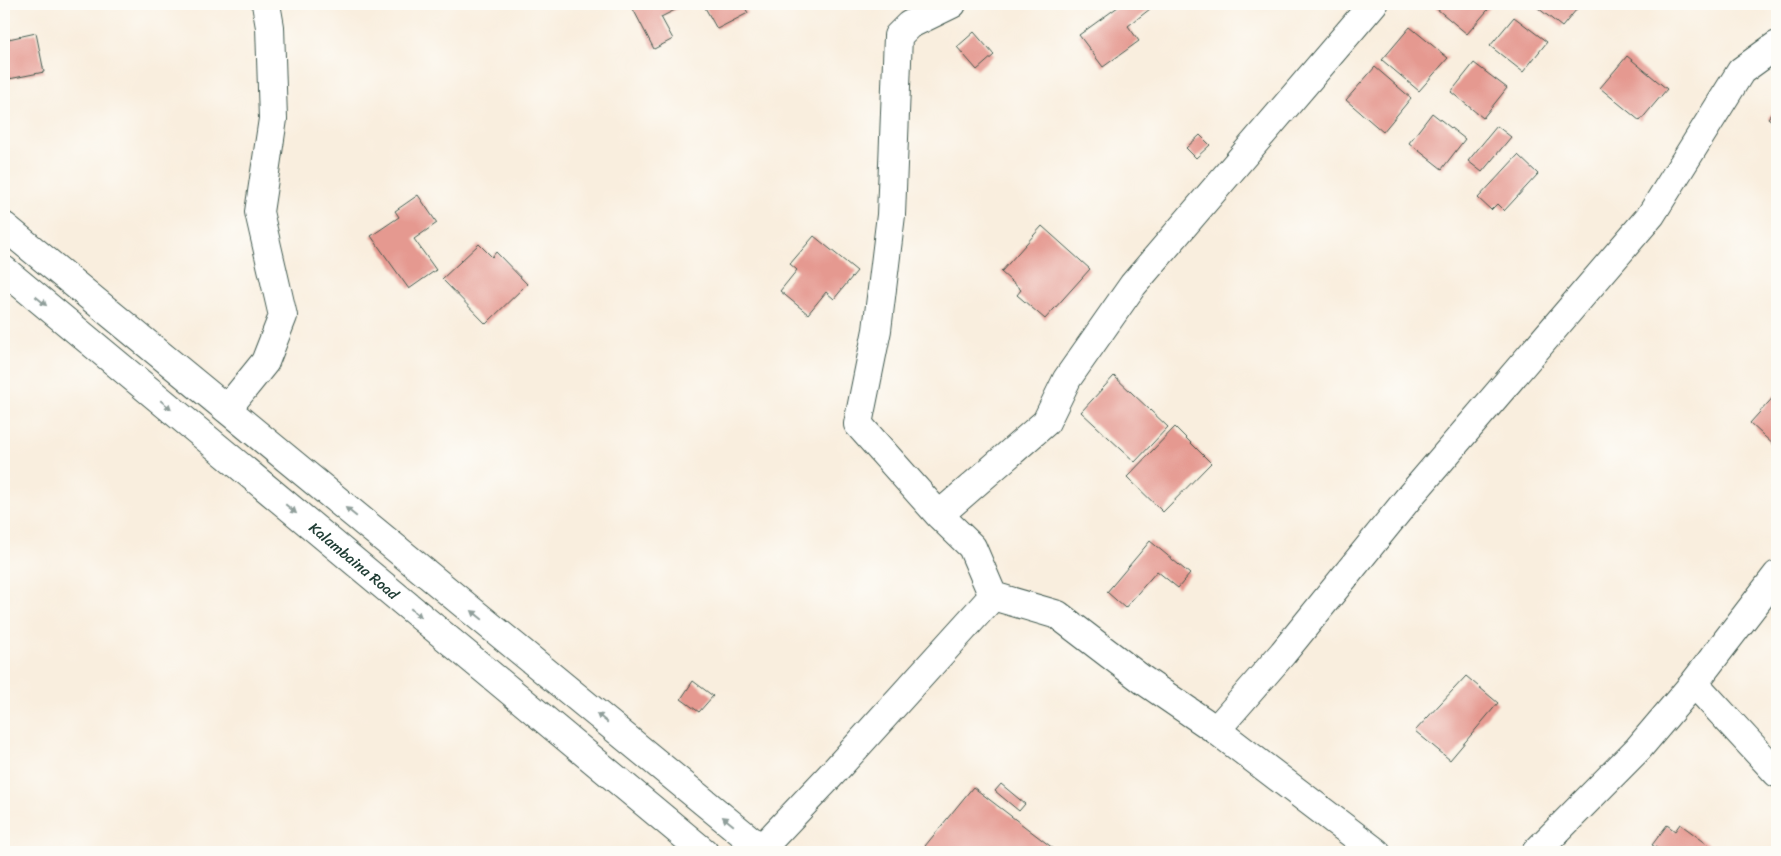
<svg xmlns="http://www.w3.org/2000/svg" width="1781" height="856" font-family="Sriracha,sans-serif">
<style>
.building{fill:#e59990}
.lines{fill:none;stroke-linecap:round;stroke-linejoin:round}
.minor-casing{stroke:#40584e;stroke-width:30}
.major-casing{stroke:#40584e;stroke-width:30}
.minor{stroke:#fff;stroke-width:28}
.major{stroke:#fff;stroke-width:28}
.oneway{fill:#8f9e9a}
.labels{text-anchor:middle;stroke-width:5;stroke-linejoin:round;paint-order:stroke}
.street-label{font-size:15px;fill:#1f3d34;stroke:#fdfcf7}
</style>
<rect width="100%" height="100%" fill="#fdfcf7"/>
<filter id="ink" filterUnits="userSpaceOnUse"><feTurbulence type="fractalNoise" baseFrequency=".02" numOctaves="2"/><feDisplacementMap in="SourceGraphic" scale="10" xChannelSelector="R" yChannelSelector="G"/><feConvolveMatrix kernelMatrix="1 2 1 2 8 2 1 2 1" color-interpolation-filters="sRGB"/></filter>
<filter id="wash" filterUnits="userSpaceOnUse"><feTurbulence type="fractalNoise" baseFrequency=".0096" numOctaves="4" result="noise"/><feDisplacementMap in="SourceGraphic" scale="20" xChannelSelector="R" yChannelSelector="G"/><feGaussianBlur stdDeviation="1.12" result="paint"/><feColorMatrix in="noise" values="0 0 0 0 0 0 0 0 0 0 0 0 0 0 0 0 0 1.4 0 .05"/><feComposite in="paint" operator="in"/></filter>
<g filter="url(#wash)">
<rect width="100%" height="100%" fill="#f9eede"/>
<g id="blocks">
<path class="building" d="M638 4H687L661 17 673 39 654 49 632 7Z
M703 4H743L748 13 717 29Z
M1122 4H1146L1150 9 1128 26 1139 41 1103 67 1079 35Z
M1431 4H1493L1467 34Z
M1533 4H1581L1562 27Z
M1514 17 1547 42 1523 72 1490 46Z
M1410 27 1448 58 1419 91 1382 60Z
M974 32 994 55 977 70 957 47Z
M36 33 44 72 4 80V40Z
M1627 56 1667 89 1640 121 1600 88Z
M1474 63 1507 88 1483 118 1451 92Z
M1375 67 1411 98 1383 132 1346 100Z
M1777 107V125L1768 118Z
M1432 113 1465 139 1442 169 1409 143Z
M1497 126 1511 137 1482 172 1468 161Z
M1200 135 1210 145 1196 158 1186 148Z
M1518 155 1538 174 1504 211 1497 204 1491 210 1478 198Z
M418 195 437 223 414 239 436 270 409 289 371 236 399 217 395 211Z
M1042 226 1090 269 1045 319 1017 295 1021 290 1001 272Z
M814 236 857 271 834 299 826 292 808 314 780 291 797 270 790 264Z
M479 244 492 257 496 252 527 284 486 324 442 279Z
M1114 376 1168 427 1135 462 1081 412Z
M1777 393V448L1750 423Z
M1175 427 1211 463 1163 512 1127 477Z
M1150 541 1190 574 1178 588 1157 571 1125 608 1107 592Z
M1466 676 1498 703 1450 760 1415 731Z
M693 681 713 696 699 712 681 699Z
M1001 784 1025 804 1019 811 995 791Z
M973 787 1058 852H933L925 846Z
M1680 824 1718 852H1659L1660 850 1652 845 1667 825 1675 831Z"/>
</g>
</g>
<g filter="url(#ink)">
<use href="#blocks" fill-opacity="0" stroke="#40584e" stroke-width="1"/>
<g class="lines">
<g class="minor-casing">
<path id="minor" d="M227 409 265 362 283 316 259 212 273 119 270 27 266 4
M939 515 1046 422 1067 379 1133 285 1373 4
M993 596 1058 615 1143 680 1216 730
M1694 683 1777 773
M761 849 830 776 993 596 972 547 939 515 858 424 877 330 891 215 898 36 909 25 952 4
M1376 852 1216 730 1283 653 1411 495 1651 215 1741 71 1777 45
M1536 852 1638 749 1694 683 1777 575"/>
</g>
<g class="major-casing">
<g id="major">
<path d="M4 226 765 852"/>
<path id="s1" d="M4 270 704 852"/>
</g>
</g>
<use href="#minor" class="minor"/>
<use href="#major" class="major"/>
</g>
<defs><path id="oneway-solid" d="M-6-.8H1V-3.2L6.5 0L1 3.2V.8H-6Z" transform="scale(1.25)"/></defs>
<g class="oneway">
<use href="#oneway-solid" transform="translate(41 301) rotate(40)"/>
<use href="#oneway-solid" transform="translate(166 405) rotate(40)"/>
<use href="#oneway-solid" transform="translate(291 509) rotate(40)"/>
<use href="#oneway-solid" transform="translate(351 512) rotate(-141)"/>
<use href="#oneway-solid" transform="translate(416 613) rotate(40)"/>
<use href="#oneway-solid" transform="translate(477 615) rotate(-141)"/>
<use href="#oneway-solid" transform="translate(602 718) rotate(-141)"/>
<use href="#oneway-solid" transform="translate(728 821) rotate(-141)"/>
</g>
</g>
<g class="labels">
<g class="street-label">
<text dy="5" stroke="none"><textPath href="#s1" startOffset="455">Kalambaina Road</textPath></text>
</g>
</g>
<rect width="1781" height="856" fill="none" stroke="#fdfcf7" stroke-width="20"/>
</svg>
